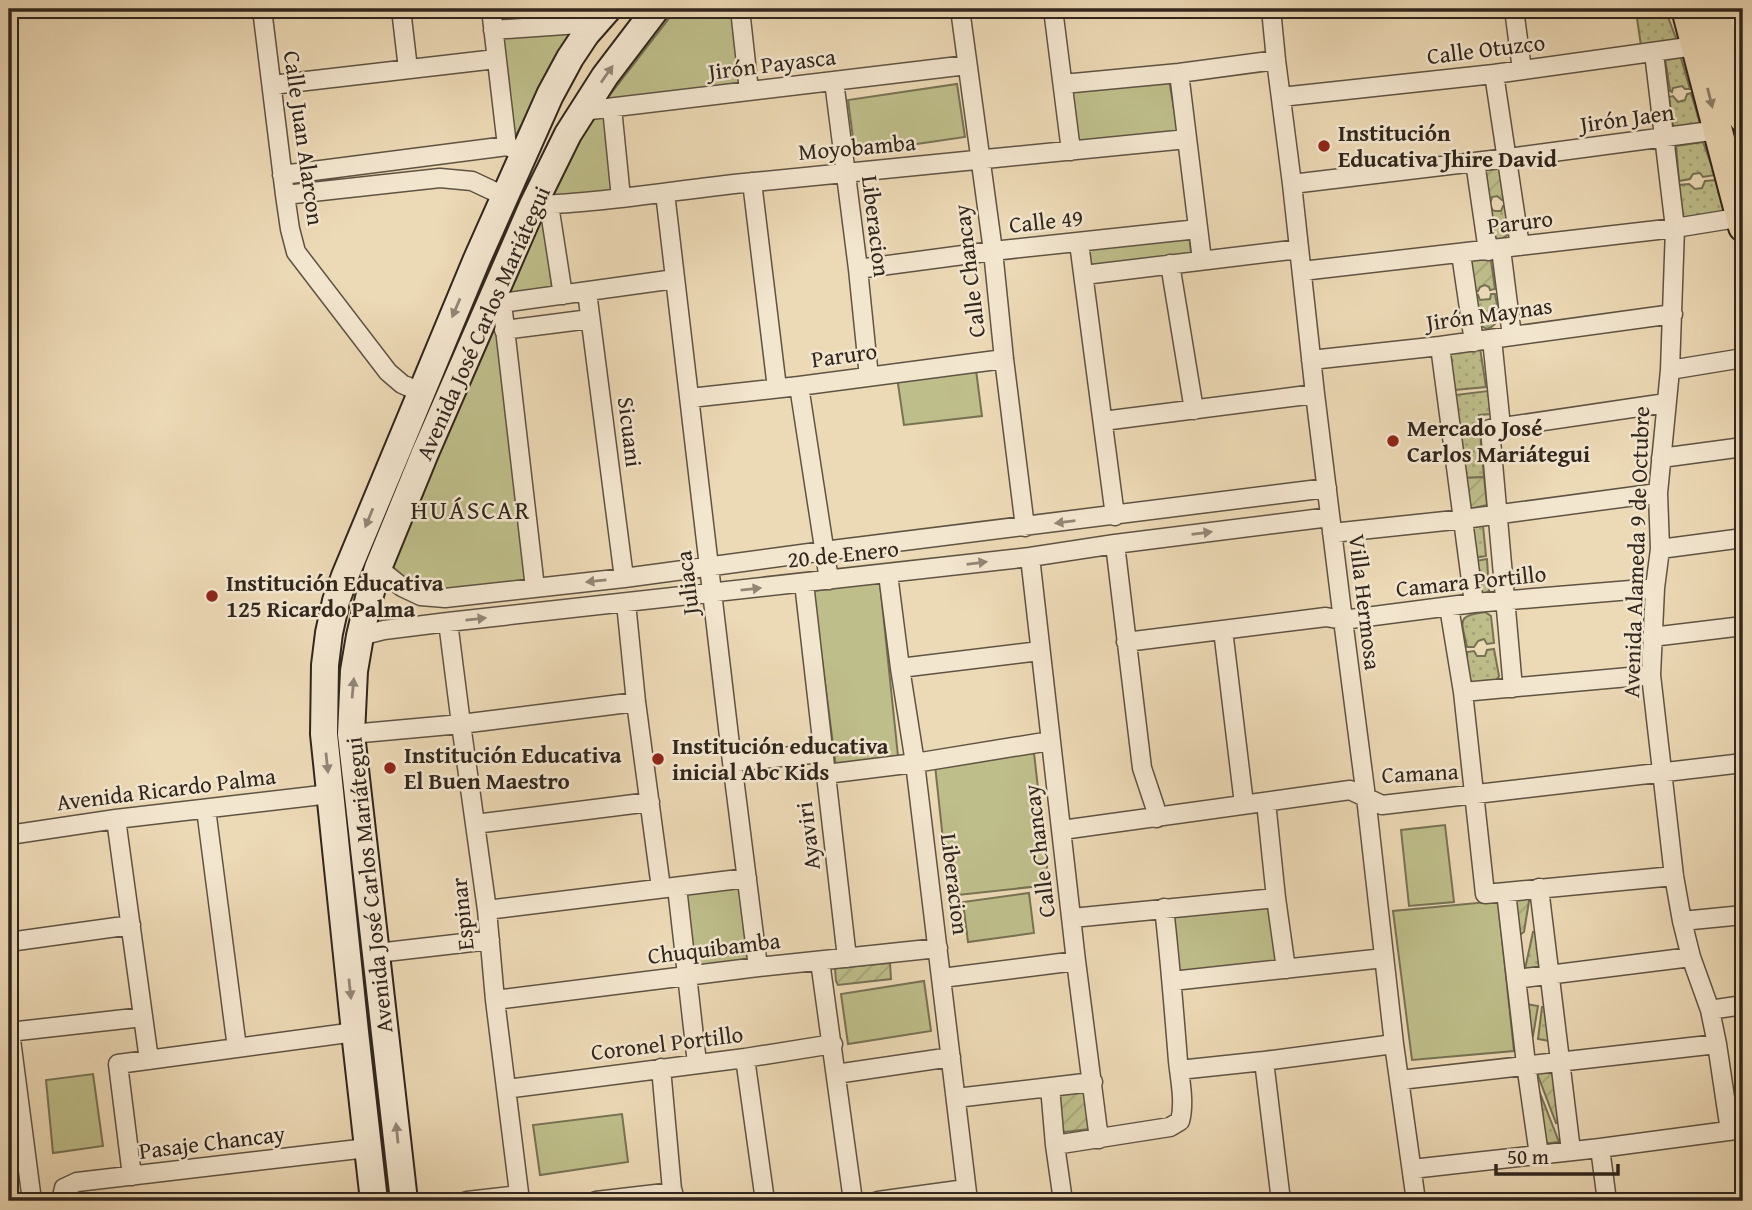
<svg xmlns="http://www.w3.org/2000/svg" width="1752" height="1210" font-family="'Gentium Book Plus',serif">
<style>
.grass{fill:url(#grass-dots);stroke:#777254;stroke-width:2}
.park{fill:#bebe8a;stroke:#777254;stroke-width:2}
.garden{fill:url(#garden-furrows);stroke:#777254;stroke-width:2}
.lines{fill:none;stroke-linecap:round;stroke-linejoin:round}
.street-casing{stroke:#5f5343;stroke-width:21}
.secondary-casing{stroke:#30261d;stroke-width:30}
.primary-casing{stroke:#30261d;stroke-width:32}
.street{stroke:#f3e6cf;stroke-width:18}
.secondary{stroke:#f3e6cf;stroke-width:26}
.primary{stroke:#ecd9b5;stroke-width:28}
.oneway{fill:#928676}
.oneway2{fill:#8e8069}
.poi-dot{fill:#8f2418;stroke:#f3e6cf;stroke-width:2.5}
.labels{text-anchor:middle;stroke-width:5;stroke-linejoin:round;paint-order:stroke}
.street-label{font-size:23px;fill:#30261d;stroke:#f3e6cf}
.poi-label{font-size:23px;font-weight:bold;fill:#30261d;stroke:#f3e6cf;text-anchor:start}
.quarter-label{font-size:26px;letter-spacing:2px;fill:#30261d;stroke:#f3e6cf}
</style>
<defs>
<pattern id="grass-dots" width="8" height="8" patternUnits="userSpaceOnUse" patternTransform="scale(1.75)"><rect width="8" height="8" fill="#bebe8a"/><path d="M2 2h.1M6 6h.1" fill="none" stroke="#a4a377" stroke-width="1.8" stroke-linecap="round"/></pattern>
<pattern id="garden-furrows" width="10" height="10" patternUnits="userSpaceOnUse" patternTransform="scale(1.75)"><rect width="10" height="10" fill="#bebe8a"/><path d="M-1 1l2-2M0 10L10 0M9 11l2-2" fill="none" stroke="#a4a377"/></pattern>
</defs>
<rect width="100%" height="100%" fill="#ecd9b5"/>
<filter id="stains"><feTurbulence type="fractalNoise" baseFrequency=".00286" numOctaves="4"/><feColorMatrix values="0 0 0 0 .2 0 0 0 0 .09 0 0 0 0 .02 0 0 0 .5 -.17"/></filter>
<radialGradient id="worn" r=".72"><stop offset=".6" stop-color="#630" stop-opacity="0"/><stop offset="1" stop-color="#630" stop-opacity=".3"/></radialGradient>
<path class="grass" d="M1654 9H1662L1666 12 1677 41 1641 46 1636 11Z
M1680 55 1690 89H1685L1682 86 1673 88 1672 92 1670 91 1665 58Z
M1691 93 1701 127 1674 131 1669 97 1673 96 1678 102 1685 100 1687 94Z
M1703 142 1715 175 1703 177 1700 173 1693 174 1690 179 1679 181 1676 146Z
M1716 180 1725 212 1683 218 1679 185 1689 184 1695 189 1702 188 1705 181Z
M1507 205 1511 229 1509 234 1500 240 1495 238 1486 206H1491L1492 210 1495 211H1501L1503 206Z
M1491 294H1495C1497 307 1504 323 1487 329L1479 325 1474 296 1478 295 1480 300 1490 299Z
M1480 348 1486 387 1455 390 1450 356 1451 352Z
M1488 391 1491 414 1479 415 1480 429 1460 432 1455 395Z
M1480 433 1484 477 1465 478 1460 435Z
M1481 523 1483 526 1486 556 1475 558 1472 525Z
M1487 559 1489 591 1487 595 1481 594 1476 561Z
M1485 612 1491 616 1494 643 1487 644 1484 639 1478 641 1474 647H1467C1462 621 1455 616 1485 612Z
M1494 649 1499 676 1496 681 1473 684C1466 677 1467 662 1467 652L1474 651 1477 656H1485L1487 650Z
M1533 932H1536L1541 967 1525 969Z
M1526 1004 1538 1006 1533 1036 1530 1037Z
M1542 1007H1546L1549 1041 1538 1039Z
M1538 1088 1559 1142 1543 1144Z"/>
<path class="park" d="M691 9H733L744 85 606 100 674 12Z
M1527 9H1600L1528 17Z
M567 32 570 34 513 141 498 42 503 35Z
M1169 80 1178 132 1076 146 1071 92Z
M957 84 965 137 855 153 848 100Z
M603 115 609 123 615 191 545 200 588 118Z
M544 211 552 289 504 293Z
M1189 232 1191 254 1088 266 1085 244Z
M498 330 528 582 435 591C413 587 406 580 390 564L489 332Z
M976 370 982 416 904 425 897 377Z
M879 582 880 584 898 756 836 767 813 591Z
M1034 753 1049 885 949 896 935 765Z
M1445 825 1454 902 1409 906 1401 830Z
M744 883 754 966 691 972 682 890Z
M1029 893 1034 933 968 942 963 902Z
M1498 901 1514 1051 1412 1060 1393 911Z
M1270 903 1280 966 1176 976 1170 913Z
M924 981 931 1031 848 1044 841 994Z
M93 1074 103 1146 53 1153 46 1080Z
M622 1114 628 1162 540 1175 533 1125Z"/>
<path class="garden" d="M1497 167 1501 170 1508 200H1502L1497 196 1492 197 1491 201 1485 202 1483 172 1486 169Z
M1476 257H1488L1491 261 1495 289 1490 290 1489 287 1485 285 1480 287 1478 291 1472 292 1470 265 1471 260Z
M1484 477 1487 505 1470 509 1465 478Z
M1530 895 1524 932 1521 934 1518 933 1514 897Z
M890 963 891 979 838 985 836 981 835 968Z
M1553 1069 1560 1122 1556 1123 1537 1073Z
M1057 1091H1086L1089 1129 1065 1132 1062 1130Z"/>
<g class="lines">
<g class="street-casing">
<path id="street" d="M262 9 285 195 290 229 296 252 388 372 402 384 420 392
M401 9 408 69
M491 9 507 146
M740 9 749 91
M960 9 993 251 1004 359 1025 527
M1053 9 1071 151
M1271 9 1276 60 1292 184 1315 394 1343 620 1366 797 1394 1044 1416 1201
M1514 9 1522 70
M1734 9 1743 47
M493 30 579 24 586 34
M1654 53 1675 228 1670 370 1658 493 1660 549 1655 588 1651 675 1674 876 1682 921 1691 957 1710 1010 1717 1044 1730 1131
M1179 73 1202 260
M1494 74 1520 246
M834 81 858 269 869 377
M1063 84 1179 73 1276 60
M272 85 496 59
M1281 97 1494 74 1695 46
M612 108 621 198
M582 111 967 65
M1475 162 1488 251
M282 175 507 146 524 153
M752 182 777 388
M1292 184 1508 158 1718 130
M665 193 732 762 758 967
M285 195 440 178 472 181 504 196
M533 205C607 203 680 189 754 182 898 167 1043 154 1187 139
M549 205 563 295
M1079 243 1115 516
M1501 249 1512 336
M1461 254 1474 342
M1170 264 1194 410
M858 269 993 251 1198 229
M1302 271 1675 228 1743 217
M1084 275 1299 249
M587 292 624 578
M493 299 502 303 675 279
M502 303 535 588
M504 330 590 319
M1492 339 1501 427
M1440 346 1474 603
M1311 360 1440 346 1673 314
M1670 370 1743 358
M799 386 829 580
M690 398 799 386 1004 359
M1103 421 1315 394
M1661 458 1743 447
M1332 533 1464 519 1658 493
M1115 544 1142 768 1155 807 1157 818
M1660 549 1743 538
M1030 557 1076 961 1099 1139
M378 568 402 587 421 596 445 598 624 578 824 551 1327 488
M888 574 900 668 915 763 968 1201
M804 583 847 958
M626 603 636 702 661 888
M1449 607 1463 692 1485 894 1674 876
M448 622 461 724 487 910 495 1000 520 1201
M1223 630 1244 804
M360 636 384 630 448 622 1030 557 1115 544 1330 517
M1652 637 1743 626
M1126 642 1326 617 1343 620 1474 603 1655 588
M900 668 1040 651
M1513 688 1490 429 1666 403
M1463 692 1651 675
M351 734 461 724 636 702
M732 762 822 753
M826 774 915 763 1050 741
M1266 802 1276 898 1286 969
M206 809 237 1048
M116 819 149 1060
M475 824 650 802
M1062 830 1350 790 1382 805 1743 763
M9 835 116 819 330 794
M677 887 697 1063
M1539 888 1571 1151
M1506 892 1526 1064 1539 1155
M487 910 747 878
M1072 918 1276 898
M1682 921 1743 915
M9 942 131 925
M377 953 490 940
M820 961 853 1201
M942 978 1076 961
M1516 979 1691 957
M1172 981 1384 958
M495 1000 758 967 938 948
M1710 1010 1743 1005
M9 1032 143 1017
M10 1032 32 1201
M745 1058 765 1201
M1264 1061 1281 1201
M661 1068 673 1201
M1179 1070 1264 1061 1394 1044
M836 1074 951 1057
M1400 1080 1717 1044
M1050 1087 1055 1145 1063 1201
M506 1089 745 1058 833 1044
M956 1098 1093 1082
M1055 1145 1170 1127 1180 1121C1185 1103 1180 1080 1178 1061 1174 1010 1170 959 1164 908
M1600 1148 1607 1201
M1412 1169 1600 1148 1743 1129
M132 1176 118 1064 355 1032
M61 1201 64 1188 77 1182 367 1148
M467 1201 519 1195
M596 1201 673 1192
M878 1201 966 1189"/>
</g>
<g class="secondary-casing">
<path id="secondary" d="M374 1201 355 1032 324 734 325 665 329 633 336 601 345 576 477 259 550 95 570 58 586 34 608 9
M404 1201 351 734 354 671 360 636 369 598 378 568 425 453 533 205 568 134 605 76 656 9"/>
</g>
<g class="primary-casing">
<path id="primary" d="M1686 9 1743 227
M1714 9 1743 118"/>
</g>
<use href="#street" class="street"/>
<use href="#secondary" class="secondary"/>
<use href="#primary" class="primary"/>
</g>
<defs><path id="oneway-solid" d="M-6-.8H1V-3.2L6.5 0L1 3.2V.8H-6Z" transform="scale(1.75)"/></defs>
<g class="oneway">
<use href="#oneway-solid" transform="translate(607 74) rotate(-55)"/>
<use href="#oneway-solid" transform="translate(456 308) rotate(113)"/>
<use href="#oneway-solid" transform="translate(369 518) rotate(112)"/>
<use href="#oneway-solid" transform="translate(1065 522) rotate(173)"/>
<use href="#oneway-solid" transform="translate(1202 533) rotate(-7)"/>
<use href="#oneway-solid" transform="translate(977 563) rotate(-7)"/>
<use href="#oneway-solid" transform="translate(596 581) rotate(174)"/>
<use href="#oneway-solid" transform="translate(751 589) rotate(-6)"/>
<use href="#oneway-solid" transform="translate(476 619) rotate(-6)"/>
<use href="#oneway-solid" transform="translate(353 688) rotate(-85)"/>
<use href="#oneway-solid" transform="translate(327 763) rotate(84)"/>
<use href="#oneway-solid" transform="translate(350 989) rotate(84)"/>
<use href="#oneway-solid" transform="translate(397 1133) rotate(-96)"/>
</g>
<use class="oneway2" href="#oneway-solid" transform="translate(1710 98) rotate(76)"/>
<g class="poi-dot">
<circle cx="1324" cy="146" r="7"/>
<circle cx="1393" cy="441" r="7"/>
<circle cx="212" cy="596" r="7"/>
<circle cx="658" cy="759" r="7"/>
<circle cx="390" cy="768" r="7"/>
</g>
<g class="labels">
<g class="street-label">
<text transform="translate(1486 49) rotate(-7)" y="8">Calle Otuzco</text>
<text transform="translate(772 64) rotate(-7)" y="8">Jirón Payasca</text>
<text transform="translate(1627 118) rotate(-8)" y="8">Jirón Jaen</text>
<text transform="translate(304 138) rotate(82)" y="8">Calle Juan Alarcon</text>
<text transform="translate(857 147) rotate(-5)" y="8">Moyobamba</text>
<text transform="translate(1046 221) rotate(-6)" y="8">Calle 49</text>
<text transform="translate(1520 222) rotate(-7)" y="8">Paruro</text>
<text transform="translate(876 226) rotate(83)" y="8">Liberacion</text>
<text transform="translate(969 271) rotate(-97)" y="8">Calle Chancay</text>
<text transform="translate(1489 314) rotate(-8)" y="8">Jirón Maynas</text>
<text transform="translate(483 323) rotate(-66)" y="8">Avenida José Carlos Mariátegui</text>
<text transform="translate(844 355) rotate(-8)" y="8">Paruro</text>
<text transform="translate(630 432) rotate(83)" y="8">Sicuani</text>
<text transform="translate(1636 552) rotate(-88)" y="8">Avenida Alameda 9 de Octubre</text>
<text transform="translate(843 554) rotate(-6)" y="8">20 de Enero</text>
<text transform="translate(1471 581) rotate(-6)" y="8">Camara Portillo</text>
<text transform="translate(687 583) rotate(-97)" y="8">Juliaca</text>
<text transform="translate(1365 602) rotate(83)" y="8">Villa Hermosa</text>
<text transform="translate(1420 773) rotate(-3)" y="8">Camana</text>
<text transform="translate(166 789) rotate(-7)" y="8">Avenida Ricardo Palma</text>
<text transform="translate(808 836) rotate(-97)" y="8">Ayaviri</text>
<text transform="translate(1039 851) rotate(-97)" y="8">Calle Chancay</text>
<text transform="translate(955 884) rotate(83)" y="8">Liberacion</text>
<text transform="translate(369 885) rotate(-96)" y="8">Avenida José Carlos Mariátegui</text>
<text transform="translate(462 914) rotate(-96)" y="8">Espinar</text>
<text transform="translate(714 948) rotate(-7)" y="8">Chuquibamba</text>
<text transform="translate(667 1043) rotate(-7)" y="8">Coronel Portillo</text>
<text transform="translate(212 1142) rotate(-7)" y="8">Pasaje Chancay</text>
</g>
<g class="poi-label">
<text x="1338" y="141">Institución<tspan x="1338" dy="26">Educativa Jhire David</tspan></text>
<text x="1407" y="436">Mercado José<tspan x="1407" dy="26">Carlos Mariátegui</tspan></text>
<text x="226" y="591">Institución Educativa<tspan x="226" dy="26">125 Ricardo Palma</tspan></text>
<text x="672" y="754">Institución educativa<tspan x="672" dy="26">inicial Abc Kids</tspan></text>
<text x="404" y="763">Institución Educativa<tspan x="404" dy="26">El Buen Maestro</tspan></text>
</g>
<g class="quarter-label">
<text x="471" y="519">HUÁSCAR</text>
</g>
</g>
<rect width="1752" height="1210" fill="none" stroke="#ecd9b5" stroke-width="35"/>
<rect x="10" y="10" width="1731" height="1189" fill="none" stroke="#30261d" stroke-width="3.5"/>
<rect x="18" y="18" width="1717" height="1175" fill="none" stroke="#30261d" stroke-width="2"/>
<path d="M1496 1164v10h122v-10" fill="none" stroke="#30261d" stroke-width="3.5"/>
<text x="1507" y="1164" font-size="21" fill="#30261d" stroke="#f3e6cf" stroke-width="5" paint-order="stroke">50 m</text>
<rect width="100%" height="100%" filter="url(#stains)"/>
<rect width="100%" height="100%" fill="url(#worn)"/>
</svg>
